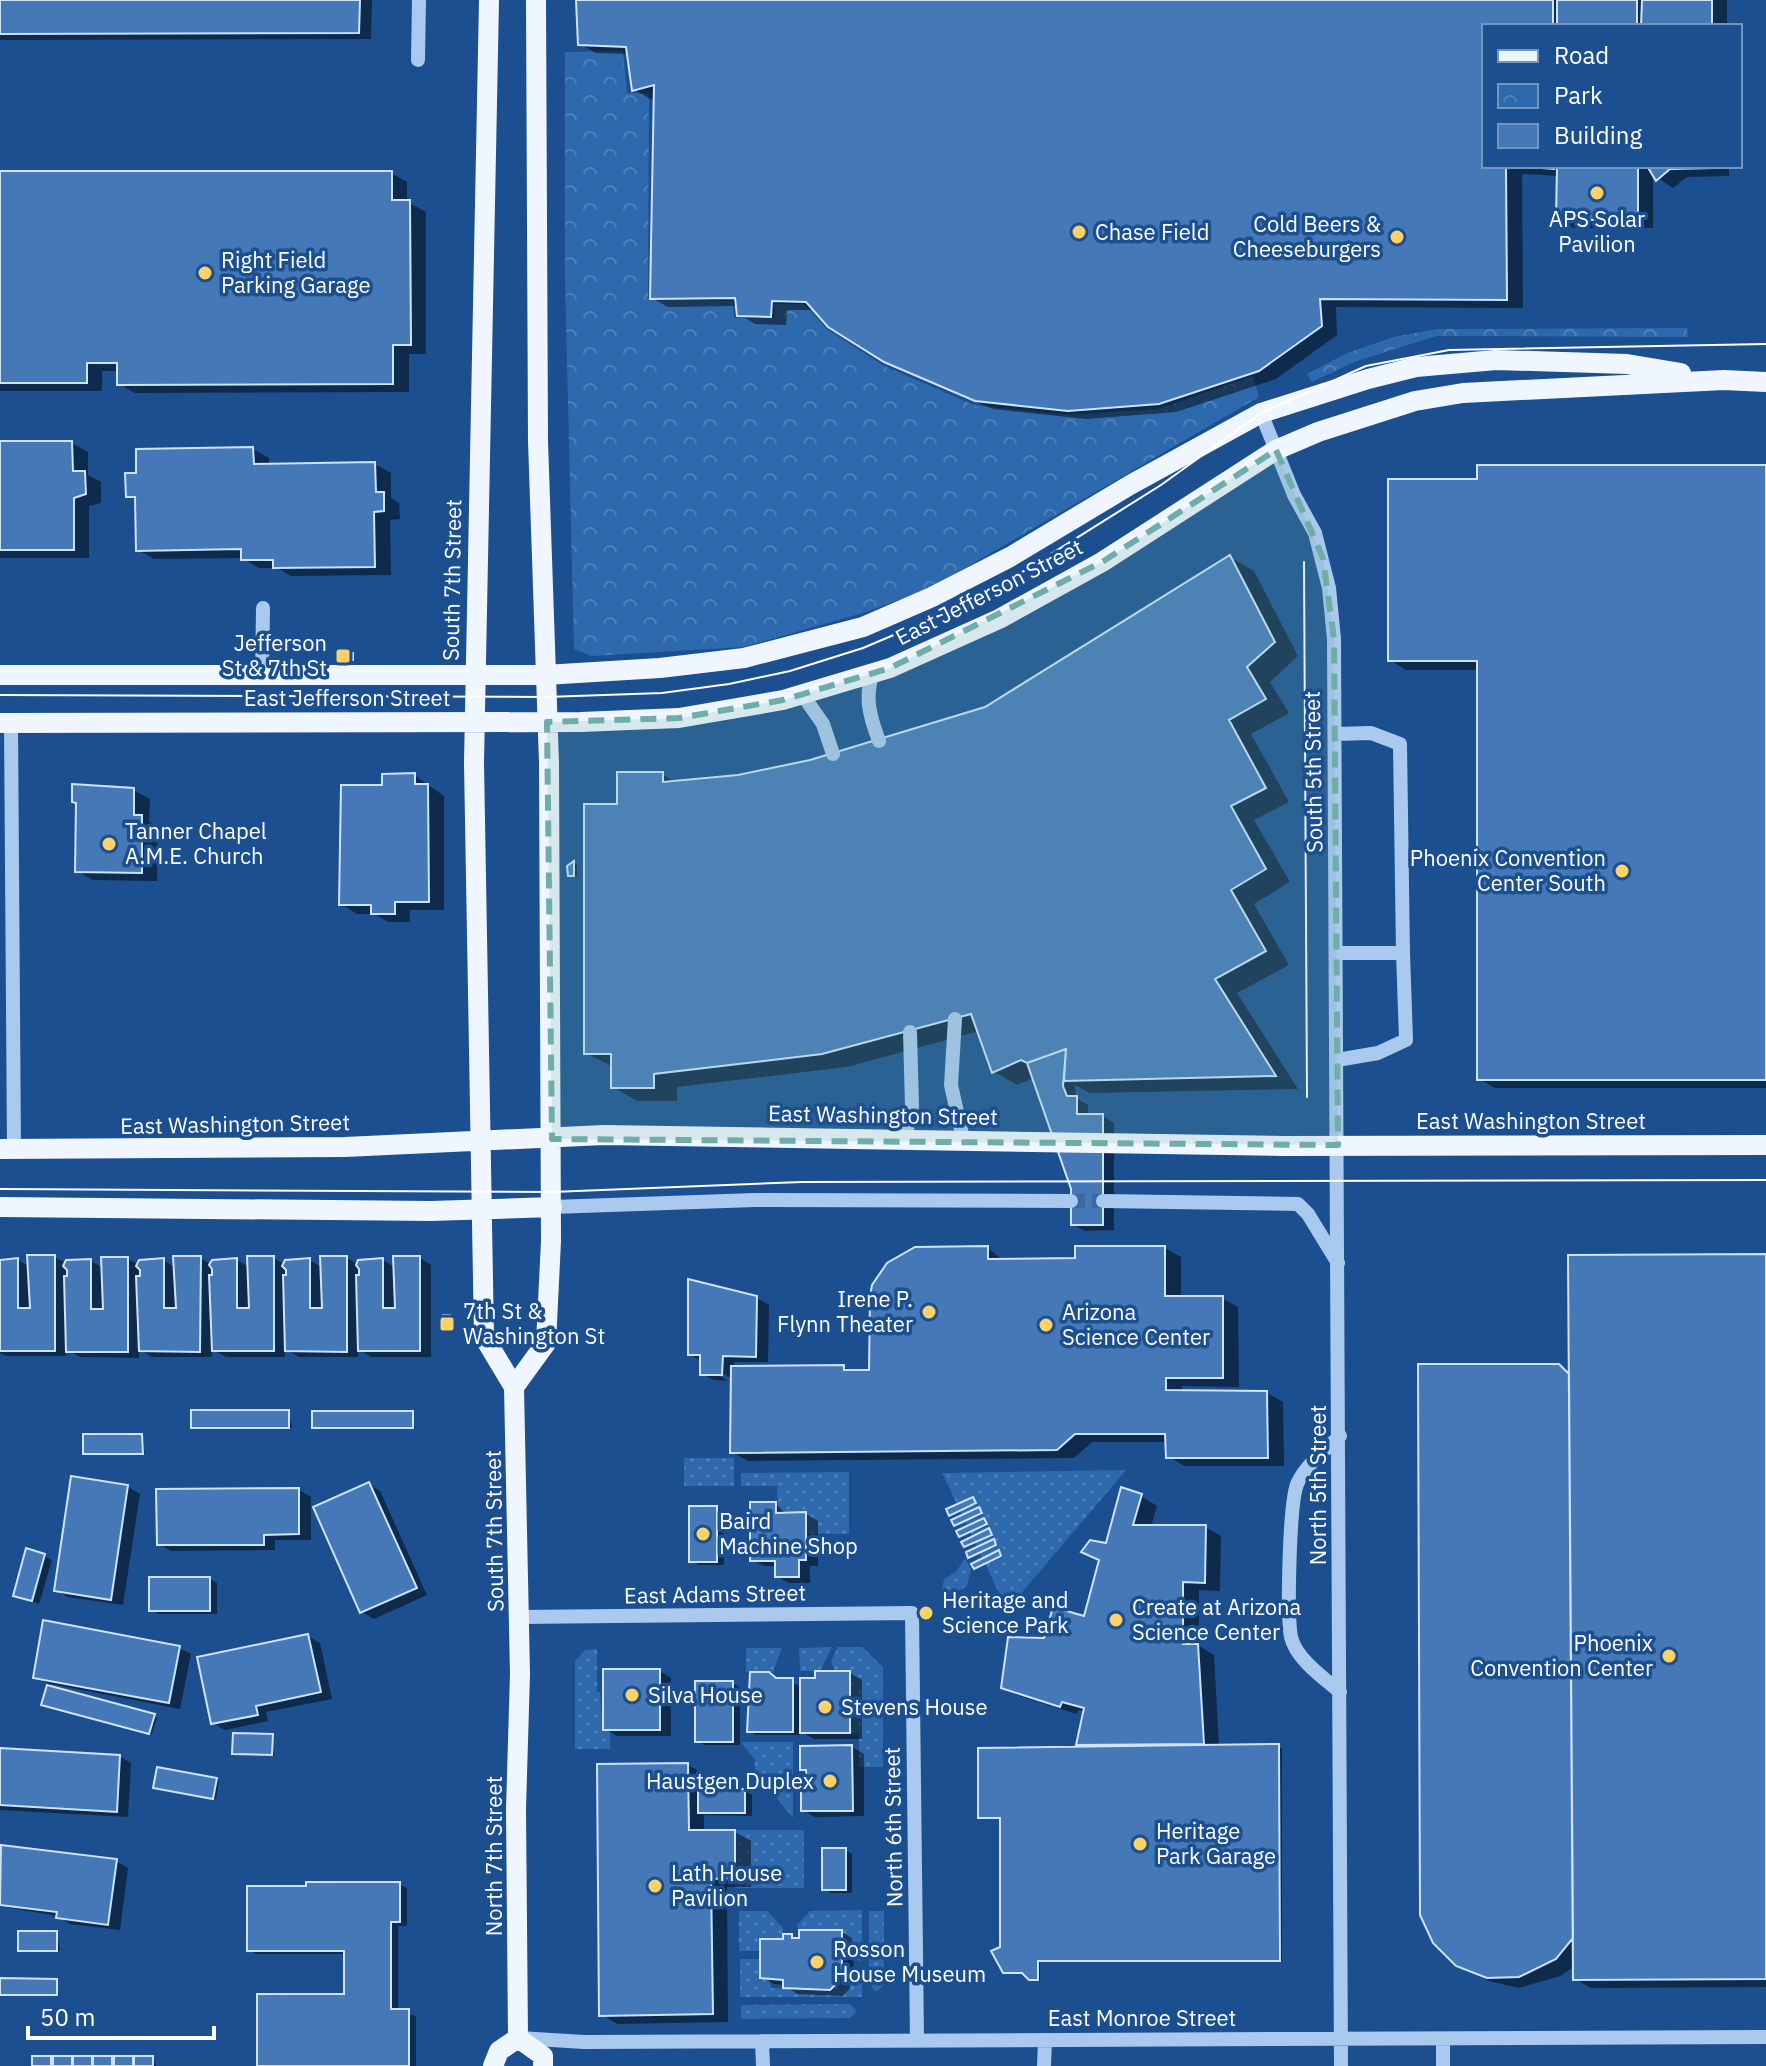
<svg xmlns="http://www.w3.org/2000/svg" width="1766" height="2066" font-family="'IBM Plex Sans',sans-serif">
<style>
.grass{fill:url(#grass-dots)}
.park{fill:url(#park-crowns)}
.shadow{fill:#0007}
.building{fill:#4478b7;stroke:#cfe3fa;stroke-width:2}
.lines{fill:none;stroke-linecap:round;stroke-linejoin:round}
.minor-tunnel{stroke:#3d69a0;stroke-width:14;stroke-dasharray:14 7;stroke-linecap:butt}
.minor{stroke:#a9c9ee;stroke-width:14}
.major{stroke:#f0f6ff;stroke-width:20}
.tram{stroke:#fff;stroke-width:2}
.marked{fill:#6fada8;fill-opacity:0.2;stroke:#6fada8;stroke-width:6;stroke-dasharray:16 10;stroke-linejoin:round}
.poi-dot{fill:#ffd166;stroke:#1b4f8f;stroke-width:3}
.labels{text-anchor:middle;stroke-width:7;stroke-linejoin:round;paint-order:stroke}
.poi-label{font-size:22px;fill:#fff;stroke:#1b4f8f;text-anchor:start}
.street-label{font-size:22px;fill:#fff;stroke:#1b4f8f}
</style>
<defs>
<pattern id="grass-dots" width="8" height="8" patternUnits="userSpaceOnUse" patternTransform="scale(2)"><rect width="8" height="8" fill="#2e69ad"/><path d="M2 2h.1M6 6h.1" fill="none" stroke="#4d80b9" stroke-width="1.8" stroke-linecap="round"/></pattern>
<pattern id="park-crowns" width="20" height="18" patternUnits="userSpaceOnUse" patternTransform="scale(2)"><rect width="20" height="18" fill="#2e69ad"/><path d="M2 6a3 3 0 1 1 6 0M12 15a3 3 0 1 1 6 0" fill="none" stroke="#4d80b9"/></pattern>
</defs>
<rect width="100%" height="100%" fill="#1b4f8f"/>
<path class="grass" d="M684 1458H734V1486H684Z
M1126 1470 1007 1610 942 1473Z
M849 1472V1534H806V1512L778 1513 777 1486H741V1473Z
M965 1558 971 1569 967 1586 957 1592 942 1591 944 1579 956 1572Z
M832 1647 820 1671H800L799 1648Z
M838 1647H862L883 1667V1767H859V1733H850V1672L835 1671 831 1661Z
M746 1648H782L773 1672H746Z
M597 1649V1691L600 1692 603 1730H610V1749H575V1661L585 1650Z
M741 1742H793V1818L755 1772V1760Z
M735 1830H804V1888H735Z
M862 1910V1961L842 1958V1930H799L797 1925 810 1911Z
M739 1911H767L783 1928V1939H760V1951H739Z
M869 1911H884V1985L876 1992 869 1984Z
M740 1959H760V1978H769L771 1988 830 1990 839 1981V1973L862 1969V1997H740Z
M850 2004 857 2011 850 2018 741 2019V2005Z"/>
<path class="park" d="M623 51 627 93 649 94 648 298 733 301 734 318H775L774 304H804L828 330 884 366 974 405 1065 415 1158 409 1253 376 1259 397 929 589 863 613 744 647 592 656 574 649 565 279V52Z
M1687 328 1688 337 1436 336 1354 362 1312 382 1307 374 1347 353 1394 337 1437 329Z"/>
<path class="shadow" d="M0 0H372L371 39 0 40Z
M578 0H1727V26H1484V166H1729V176L1687 177 1673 188 1653 175V228H1574L1558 219V176L1522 174 1523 308 1336 307 1337 335 1276 379 1176 412 1086 419 993 409 902 371 815 310H787L786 325 755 324 739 314 738 306 668 307 652 298 656 97 650 99 634 89 629 54 596 53 580 44Z
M0 173H391L407 182V202L426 212V354H409V392L135 393 119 384V371H102V391H0Z
M0 443H72L88 452V475L101 482V503L89 506V558H0Z
M253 449 269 458V466L375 464 391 473V498L399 503 400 519 390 520 391 575 291 576 277 568H259L243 558 154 559 138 550 137 501 128 495Z
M1766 467V1088H1495L1479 1079V670H1406L1390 660 1479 481Z
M1230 557 1254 571 1298 656 1270 682 1289 713 1251 734 1289 802 1254 820 1290 882 1254 904 1289 965 1237 993 1298 1089 1090 1093 1075 1085 1076 1098 1088 1105V1116H1103L1114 1123V1230L1085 1231 1073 1224V1188L1034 1078 1017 1085 993 1071 979 1031 847 1067 677 1087V1101H637L613 1087V1067L586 1053 619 806 662 774 677 783 738 777 811 762 986 708Z
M414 775 444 796V910H410V922H389L374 914H357L341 904 384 787Z
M133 790 150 799 149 822 158 826 157 881 93 880 77 871 78 804Z
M574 863 577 865V877L570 875 569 867Z
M988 1248 1004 1261 1077 1260 1165 1248 1181 1257V1298H1222L1238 1307 1239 1387 1182 1386V1392L1267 1393 1283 1402 1284 1466H1184L1168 1456 1167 1442H1092L1074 1458 748 1461 732 1452V1379L715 1368 713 1372 728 1381 714 1380 702 1374V1362L690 1354 757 1298 769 1305 768 1362H734V1368L844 1367 853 1372H871Z
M1766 1256V1987L1591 1988 1575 1979V1966L1560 1976 1519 1988 1489 1981 1472 1971 1558 1366 1571 1373Z
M55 1257 68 1265 91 1261 103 1268 128 1259 141 1266 163 1260 176 1268 200 1258 214 1266 237 1260 249 1267 274 1258 287 1266 310 1260 322 1268 347 1258 360 1266 383 1260 396 1268 420 1258 431 1265V1357H371L358 1349V1357H299L285 1349V1357H226L212 1349V1357H152L139 1349V1358L80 1357 66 1349V1356H6L0 1353V1261L18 1260 30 1267Z
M446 1317 453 1318V1327L448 1330Z
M289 1412 292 1428 193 1427Z
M412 1413 415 1429 314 1427Z
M142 1436 145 1454 85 1453Z
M72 1479 128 1487 140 1494 123 1605 68 1597 56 1590Z
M369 1484 380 1491 427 1595 374 1619 362 1612Z
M299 1490 311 1497V1540H275V1550L171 1551 159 1544Z
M1141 1496 1157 1506 1151 1527H1205L1221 1536 1220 1591 1199 1590V1646L1214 1655 1219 1747 1282 1748V1961L1040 1962V1981H1034L1025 1974 1004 1972 1002 1819 980 1817 1087 1749 1078 1744 1085 1712 1078 1710 1077 1714 1019 1696 1003 1687 1045 1640 1086 1618 1101 1561 1084 1551 1107 1545Z
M973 1499 978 1504 950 1514Z
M776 1504 787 1515 806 1514 818 1521V1566H810V1583H789L777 1576V1566H764L752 1560Z
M717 1508 724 1513V1565H699L691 1560Z
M978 1509 983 1515 955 1525Z
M984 1520 988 1526 960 1536Z
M989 1531 994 1536 965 1546Z
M994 1541 998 1546 970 1556Z
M999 1553 1003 1557 976 1568Z
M44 1556 52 1560 39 1604 16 1595Z
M210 1579 217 1583V1614H159L151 1610Z
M308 1636 320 1643 332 1699 266 1712 268 1721 225 1730 213 1723Z
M179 1648 191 1654 180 1709 51 1684 50 1688 154 1716 157 1718 152 1734 47 1706 44 1704 49 1684 35 1677Z
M660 1671 671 1678V1736H617L605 1729Z
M850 1673 862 1680V1739H814L800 1731V1735H756L749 1731 777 1679 802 1686Z
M733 1683 740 1688V1745H705L697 1741Z
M272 1736 274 1756 234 1753Z
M852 1747 864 1754V1816L815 1817 803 1810 809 1788 808 1772 802 1768Z
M0 1750 120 1757 131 1763 128 1817 0 1810Z
M688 1765 704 1774V1791H745L752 1795V1816L704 1815V1832H735L751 1841V1887H727L728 2022 617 2024 601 2014Z
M216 1780 219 1781 216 1799 158 1789Z
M2 1847 116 1861 128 1868 120 1930 70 1924 57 1916 0 1906Z
M845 1850 852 1854V1893H831L824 1888Z
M399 1884 407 1888V1926H398V2011L416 2016V2066H259L346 1996V1954H256L249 1950Z
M842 1932 853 1939 854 1979H850V1988L843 1996 797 1994 785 1985 774 1984 762 1977 792 1936 801 1941Z
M57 1933 60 1951 20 1949Z
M56 1981 59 1996 1 1994Z
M50 2058H153L156 2066H95V2062H90V2066H34Z"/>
<path class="building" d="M0 0H360L359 33 0 34Z
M576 0H1553V26H1484V166H1506L1507 300 1320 299 1322 326 1259 371 1159 404 1068 411 975 401 884 362 828 327 806 302 772 301 771 317 737 316 735 298 650 299 654 85 632 91 626 47 578 45Z
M1557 0H1637V26H1557Z
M1642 0H1712V26H1641Z
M1512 166H1554V169Z
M1557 166H1638V220H1556Z
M1647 166H1714V168L1670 169 1656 181Z
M0 171H392V200H410L411 345H393V384L117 385V363H87V383H0Z
M0 441H72L73 471H85L86 494 74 498V550H0Z
M253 447 254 464 375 462 376 492H384V511L374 512 375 567 273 568V560H241V549L136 551 135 497H126L125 473H136V449Z
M1477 465H1766V1080H1477V661H1388V479H1477Z
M1230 555 1275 642 1247 667 1266 699 1229 720 1266 788 1231 806 1266 869 1231 890 1266 951 1215 979 1276 1076 1064 1081 1066 1049 1027 1063 1021 1060 992 1073 971 1014 822 1054 654 1074V1088H611V1054H584V804H617V772H663V782L738 775 810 760 985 707Z
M338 653H353V660H343Z
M415 773V784H428L429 902H395V914H371V905H339L341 785H382V774Z
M72 784 134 788V815H142V873L75 872 76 803 72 802Z
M574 861V876H568L567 866Z
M1066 1049 1063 1086 1067 1096H1077V1114H1103V1225H1071V1189L1027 1063Z
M988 1246V1259L1075 1258V1246H1165V1296H1223V1378H1166V1390L1267 1391 1268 1458H1166L1165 1434H1075L1057 1450 730 1453 731 1366 844 1365V1370H869L870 1296 872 1285 887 1263 915 1247Z
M1766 1254V1979L1573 1980 1568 1255Z
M27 1255H55V1351H0V1260L18 1258V1308H30Z
M173 1256H201L200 1352 139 1351 136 1276H140V1270L136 1266 139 1260 164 1258V1308H176Z
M247 1256H274V1351H212L209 1275H212V1269L209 1265 212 1260 237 1258V1308H249Z
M320 1256H347V1352L285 1351 283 1275H286V1270L282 1266 285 1260 310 1258V1308H322Z
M393 1256H420V1351H358L356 1275H359V1269L356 1265 358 1260 383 1258V1308H395Z
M101 1257H128V1352H66L64 1276H67V1270L63 1266 66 1260 91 1259V1309H103Z
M688 1279 757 1296 756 1357 723 1356 722 1375H700V1355H688Z
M443 1315H450L451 1325 444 1330Z
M1418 1364H1559L1569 1374 1573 1938 1556 1959 1519 1977 1487 1978 1456 1966 1433 1943 1420 1915Z
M191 1410H289V1428H191Z
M312 1411H413V1428H312Z
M83 1434H142L143 1454H83Z
M71 1476 128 1485 111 1600 54 1591Z
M369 1482 417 1588 360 1613 313 1507Z
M1121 1487 1142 1494 1133 1525H1206L1205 1583 1183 1582V1644H1198L1204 1744 1076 1745 1084 1708 1062 1702 1060 1707 1001 1688 1008 1637 1044 1638 1053 1607 1084 1616 1099 1560 1081 1552 1090 1540 1106 1543Z
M299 1488V1534L264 1535V1545H157L156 1489Z
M973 1497 976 1503 949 1516 946 1509Z
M750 1502H776V1513L806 1512V1560H799V1577H775V1561H750Z
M689 1506H717V1562H689Z
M979 1507 982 1513 954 1526 951 1520Z
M984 1518 987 1524 959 1537 956 1531Z
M989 1528 992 1535 964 1547 961 1542Z
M994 1539 996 1545 968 1558 966 1552Z
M26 1548 45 1554 32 1601 13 1596Z
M999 1550 1001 1556 974 1569 971 1564Z
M149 1577H210V1611H149Z
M43 1620 180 1646 169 1703 33 1678Z
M308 1634 321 1692 256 1706 258 1715 211 1724 197 1657Z
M603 1669H660V1730H603Z
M815 1671H850V1733H800V1678H815Z
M750 1672H769L776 1678H793V1732H747Z
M695 1681H733V1742H695Z
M47 1685 155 1714 149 1734 41 1705Z
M233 1733 273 1734 272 1755 232 1754Z
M1279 1744 1280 1961H1038V1980H1029L1022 1973H1003L991 1951 1000 1947V1818H978V1748Z
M852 1745 853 1811H801V1791L807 1787 806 1770H800V1746Z
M0 1748 120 1755 117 1812 0 1805Z
M688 1763 689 1830H735V1878L711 1879 713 2014 599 2016 597 1764Z
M157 1767 217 1778 213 1799 153 1788Z
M698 1789H745V1813H698Z
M1 1845 117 1859 108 1925 56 1918 57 1912 0 1905Z
M822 1848H846V1890H822Z
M306 1882H400V1922H391V2009H409V2066H257V1994H344V1951H247V1886H306Z
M799 1930H842V1973H839V1981L830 1990 783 1988V1980L760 1978V1939H783V1934H792V1938H799Z
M18 1931H57V1951H18Z
M0 1978 57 1979V1995H0Z
M32 2056H51V2066H32Z
M53 2056H72V2066H53Z
M73 2056H92V2066H73Z
M93 2056H112V2066H93Z
M114 2056H133V2066H114Z
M134 2056H153V2066H134Z"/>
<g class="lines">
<path class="minor-tunnel" d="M1071 1201H1103"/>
<path class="minor" d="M418 60 419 0
M1261 413 1294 495 1315 533 1329 588 1334 639 1341 2066
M873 673C864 697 870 717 879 741
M262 676 263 608
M802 694 823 724 833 754
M11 723 14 1151
M1335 734 1371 733 1400 744 1403 953
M1337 953H1403L1406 1040 1378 1053 1337 1060
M955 1019 951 1085 963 1139
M905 1139 912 1106 910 1032
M1103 1201 1298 1204 1308 1214 1338 1263
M552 1207 755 1200 1071 1201
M1340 1436C1325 1450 1308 1463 1298 1482 1289 1499 1287 1616 1291 1637 1296 1659 1324 1678 1340 1692
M519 1617 912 1613 917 2040
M519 2038 584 2042 1766 2037
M1443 2039V2066
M762 2041 763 2066
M1044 2066 1045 2040"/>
<path class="major" d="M489 0 474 763 484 1337 514 1387 520 1674 516 1809 518 2038
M0 675H545L660 668 744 658 863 627 932 597 1010 557 1130 485 1261 413 1368 379 1416 367 1496 360 1627 364 1681 373
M0 723 581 722 679 718 783 700 890 668 999 619 1102 562 1276 450 1318 432 1415 401 1463 393 1724 380 1766 382
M0 1149 345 1147 604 1135 1283 1146 1766 1145
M0 1207 431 1211 552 1207
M514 1387 546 1343 551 1241 549 763 538 441 536 0
M518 2038 543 2056V2066
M493 2066 499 2051 518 2038"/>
<path class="tram" d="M1304 562 1307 1097
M0 695 546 697 662 693 729 684 790 671 863 648 981 598 1161 485 1261 413 1366 366 1449 350 1766 344
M0 1189 552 1192 802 1182 1766 1180"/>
</g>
<path class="marked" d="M1276 450 1323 558 1334 639 1338 1145 552 1139 547 722 679 718 783 700 890 668 1102 562Z"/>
<g class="poi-dot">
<circle cx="1597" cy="193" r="8"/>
<circle cx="1079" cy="232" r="8"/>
<circle cx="1397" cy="237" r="8"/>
<circle cx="205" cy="273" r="8"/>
<rect x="335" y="648" width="16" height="16" rx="4"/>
<circle cx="109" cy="844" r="8"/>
<circle cx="1622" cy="871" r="8"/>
<circle cx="929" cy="1312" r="8"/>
<rect x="439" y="1316" width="16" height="16" rx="4"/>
<circle cx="1046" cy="1325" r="8"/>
<circle cx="703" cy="1534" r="8"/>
<circle cx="926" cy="1613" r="8"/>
<circle cx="1116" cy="1620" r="8"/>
<circle cx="1669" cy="1656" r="8"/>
<circle cx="632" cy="1695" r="8"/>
<circle cx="825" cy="1707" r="8"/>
<circle cx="830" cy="1781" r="8"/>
<circle cx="1140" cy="1844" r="8"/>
<circle cx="655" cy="1886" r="8"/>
<circle cx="817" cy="1962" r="8"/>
</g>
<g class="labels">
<g class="poi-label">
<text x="1597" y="227" text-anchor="middle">APS Solar<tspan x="1597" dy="25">Pavilion</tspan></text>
<text x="1381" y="232" text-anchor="end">Cold Beers &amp;<tspan x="1381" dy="25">Cheeseburgers</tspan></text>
<text x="1095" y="240">Chase Field</text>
<text x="221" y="268">Right Field<tspan x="221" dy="25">Parking Garage</tspan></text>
<text x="327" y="651" text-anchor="end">Jefferson<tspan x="327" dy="25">St &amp; 7th St</tspan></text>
<text x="125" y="839">Tanner Chapel<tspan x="125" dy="25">A.M.E. Church</tspan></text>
<text x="1606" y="866" text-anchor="end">Phoenix Convention<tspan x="1606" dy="25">Center South</tspan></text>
<text x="913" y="1307" text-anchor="end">Irene P.<tspan x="913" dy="25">Flynn Theater</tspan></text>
<text x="463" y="1319">7th St &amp;<tspan x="463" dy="25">Washington St</tspan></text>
<text x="1062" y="1320">Arizona<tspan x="1062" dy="25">Science Center</tspan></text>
<text x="719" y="1529">Baird<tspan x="719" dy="25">Machine Shop</tspan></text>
<text x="942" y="1608">Heritage and<tspan x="942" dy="25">Science Park</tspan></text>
<text x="1132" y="1615">Create at Arizona<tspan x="1132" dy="25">Science Center</tspan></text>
<text x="1653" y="1651" text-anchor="end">Phoenix<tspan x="1653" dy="25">Convention Center</tspan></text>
<text x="648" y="1703">Silva House</text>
<text x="841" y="1715">Stevens House</text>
<text x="814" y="1789" text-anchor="end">Haustgen Duplex</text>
<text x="1156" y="1839">Heritage<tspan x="1156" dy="25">Park Garage</tspan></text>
<text x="671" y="1881">Lath House<tspan x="671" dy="25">Pavilion</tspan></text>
<text x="833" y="1957">Rosson<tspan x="833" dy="25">House Museum</tspan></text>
</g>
<g class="street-label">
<text transform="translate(452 580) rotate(-89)" y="8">South 7th Street</text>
<text transform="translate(989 592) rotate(-27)" y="8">East Jefferson Street</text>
<text x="347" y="706">East Jefferson Street</text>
<text transform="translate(1313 772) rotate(-91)" y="8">South 5th Street</text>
<text transform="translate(883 1115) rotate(1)" y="8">East Washington Street</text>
<text x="1531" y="1129">East Washington Street</text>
<text transform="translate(235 1124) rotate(-1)" y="8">East Washington Street</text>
<text transform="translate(1318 1485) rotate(-90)" y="8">North 5th Street</text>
<text transform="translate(494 1531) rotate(-91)" y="8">South 7th Street</text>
<text transform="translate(715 1594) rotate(-1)" y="8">East Adams Street</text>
<text transform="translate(893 1827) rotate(-91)" y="8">North 6th Street</text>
<text transform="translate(494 1856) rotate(-90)" y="8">North 7th Street</text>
<text x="1142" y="2026">East Monroe Street</text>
</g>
</g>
<rect x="1482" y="24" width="260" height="144" fill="#1b4f8f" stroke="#7695bc" stroke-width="2"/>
<rect x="1498" y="50" width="40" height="12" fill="#f0f6ff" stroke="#7695bc" stroke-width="2"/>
<text x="1554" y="64" font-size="24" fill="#ffffff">Road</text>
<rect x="1498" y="84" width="40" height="24" fill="url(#park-crowns)" stroke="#7695bc" stroke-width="2"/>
<text x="1554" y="104" font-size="24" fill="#ffffff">Park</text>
<rect x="1498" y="124" width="40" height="24" fill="#4478b7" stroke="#7695bc" stroke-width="2"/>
<text x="1554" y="144" font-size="24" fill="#ffffff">Building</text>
<path d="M28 2026v12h186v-12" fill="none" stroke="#ffffff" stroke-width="4"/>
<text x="40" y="2026" font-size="24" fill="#ffffff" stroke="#1b4f8f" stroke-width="6" paint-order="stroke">50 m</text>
</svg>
